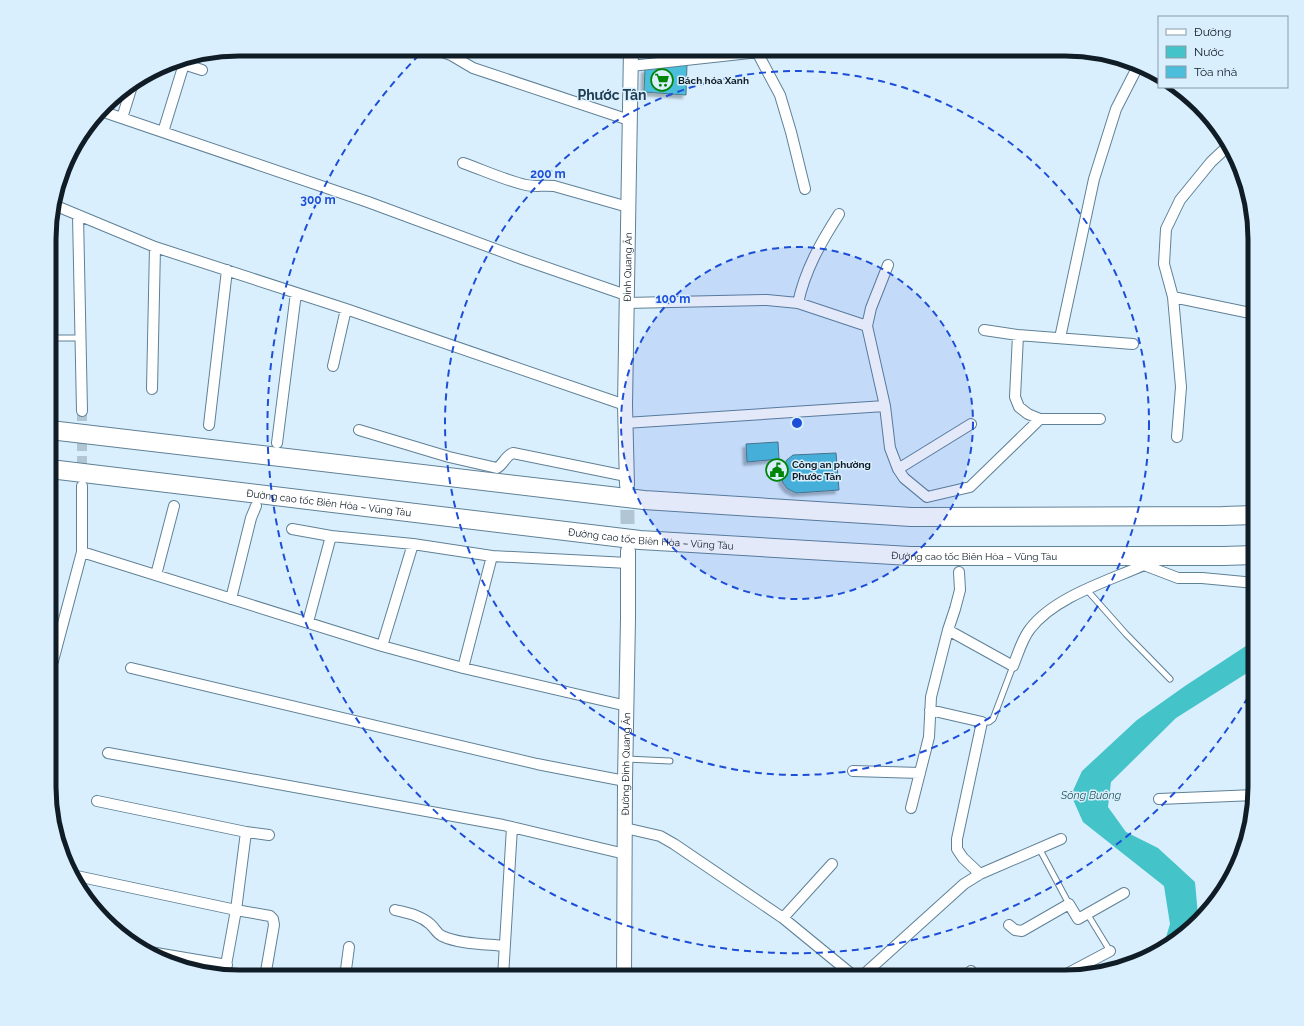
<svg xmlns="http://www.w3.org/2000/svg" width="1304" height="1026" font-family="Raleway,sans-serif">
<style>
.water{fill:#44c3c9}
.building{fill:#4cbedb;stroke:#4e7884;filter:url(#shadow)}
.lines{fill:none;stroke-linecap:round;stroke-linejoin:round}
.street-tunnel{stroke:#b2c5d3;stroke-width:10;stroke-dasharray:10 5;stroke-linecap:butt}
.secondary-tunnel{stroke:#b2c5d3;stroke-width:14;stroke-dasharray:14 7;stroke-linecap:butt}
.lane-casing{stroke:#5f8196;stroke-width:7}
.street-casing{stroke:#5f8196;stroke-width:12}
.secondary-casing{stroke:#5f8196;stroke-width:16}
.highway-casing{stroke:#5f8196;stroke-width:20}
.lane{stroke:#fff;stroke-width:5}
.street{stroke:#fff;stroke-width:10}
.secondary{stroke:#fff;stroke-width:14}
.highway{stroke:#fff;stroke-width:18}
.ring{fill:none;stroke:#1d4ed8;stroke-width:2;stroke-dasharray:7 5}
.labels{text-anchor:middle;stroke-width:3;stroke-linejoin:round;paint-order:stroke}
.poi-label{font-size:10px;font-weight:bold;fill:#101d26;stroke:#daeffe;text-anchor:start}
.street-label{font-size:10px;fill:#101d26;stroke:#daeffe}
.water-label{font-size:11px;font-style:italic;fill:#225759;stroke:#daeffe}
.district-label{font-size:14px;font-weight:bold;fill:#1e3d50;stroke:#daeffe}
.rim{fill:none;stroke:#101d26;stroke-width:5}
.centre{fill:#1d4ed8;stroke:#daeffe;stroke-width:2}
.ring-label{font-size:12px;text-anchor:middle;font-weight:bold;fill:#1d4ed8;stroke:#daeffe;stroke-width:3;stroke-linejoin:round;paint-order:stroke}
</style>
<defs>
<filter id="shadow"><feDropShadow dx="-3.5" dy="3.5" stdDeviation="1" flood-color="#0004"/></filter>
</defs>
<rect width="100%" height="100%" fill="#daeffe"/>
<path class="water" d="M1255 640V668L1176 718 1111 782 1108 807 1126 832 1158 848 1195 882 1198 915 1196 921 1164 944 1170 924 1164 886 1083 822 1071 795 1082 771 1137 720 1185 686Z"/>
<path class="building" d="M687 64 686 95 644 92 645 69Z
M778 442 779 459 747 462 746 444Z
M836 453 839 490 796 493 788 489 783 483 781 475 783 467 787 460 793 455Z"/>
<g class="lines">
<path class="street-tunnel" d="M82 411V478"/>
<path class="secondary-tunnel" d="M627 489 628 548"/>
<g class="lane-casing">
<path id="lane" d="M50 338H81
M1087 590 1126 634 1170 679
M982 722H989L993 719 1013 666
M626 759 670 761
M1039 848 1069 904
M1088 915 1110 951"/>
</g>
<g class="street-casing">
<path id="street" d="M238 49 245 51 253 49
M434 49 451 55 473 68 629 120
M757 52 780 95 791 132 805 189
M174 61 202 70
M631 66 787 49
M101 111 368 202 522 259 626 295
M122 118 132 86
M163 132 184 64
M463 163C483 170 504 180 526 185 535 187 544 185 554 186L628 207
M54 205 155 247 346 309 625 405
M78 215 82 411
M888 265 871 308 867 326 885 406 890 448 898 469 904 478 927 497 970 487 1040 419
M1173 297 1255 314
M626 303 767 300 798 303 867 326
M798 303C805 270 821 242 839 214
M984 330 1018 335 1133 344
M1018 335 1015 397 1019 407 1028 414 1040 419H1100
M1060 338 1094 179 1116 109 1139 64
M333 366 346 309
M152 389 155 247
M625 423 885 406
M209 425 227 270
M359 430 449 457 497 468C504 464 505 456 513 453L626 476
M1177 437 1181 387 1173 297 1164 264 1166 229 1180 200 1211 162 1227 147
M277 443 296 293
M898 469 971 424
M292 529 331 536 413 544 492 556 463 668
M413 544 382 646 463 668 627 706
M82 552 382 646
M492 556 628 563
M156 575 174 506
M231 599 251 518 256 506
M308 622 331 536
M948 630 1013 666C1018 654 1022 639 1030 629 1054 597 1108 581 1144 565L1178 578H1202L1255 583
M50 665 53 661 82 552V486
M131 668 537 764 625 781
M930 710 982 722 957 839V849L963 858 980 874
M108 753 503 825 625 854
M853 771 920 773
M1159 799 1255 795
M97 801 246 832 236 910 270 916 273 919 274 925 265 977
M911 808 929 737 931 697 948 630 955 609 960 590 959 572
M625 828 660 836 674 844 783 918 855 977
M246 832 269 835
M72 875 236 910 224 976
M395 910C407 913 420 915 430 924 435 928 436 933 442 936 459 944 486 944 504 946
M783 918 832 864
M1009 925 1015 930 1022 931 1069 904 1078 919 1124 893
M150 952 227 965
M345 977 349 947
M503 977 512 827
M861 977 964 884 980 874 1061 839
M964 977 971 971
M1061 977 1110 951"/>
</g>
<g class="secondary-casing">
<g id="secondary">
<path id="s1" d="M627 485 625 405 631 49"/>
<path id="s2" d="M624 977 625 781 628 618V551"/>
</g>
</g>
<g class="highway-casing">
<g id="highway">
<path d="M50 430 644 500 911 517 1223 516 1255 515"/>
<path id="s3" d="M50 469 640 540 910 556H1223L1255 555"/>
</g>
</g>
<use href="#lane" class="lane"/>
<use href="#street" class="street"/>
<use href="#secondary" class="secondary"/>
<use href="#highway" class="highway"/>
</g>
<circle cx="797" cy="423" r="176" fill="#1d4ed8" fill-opacity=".12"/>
<g class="ring">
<circle cx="797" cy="423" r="176"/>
<circle cx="797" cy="423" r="352"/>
<path d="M1254 687A528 528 0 1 1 424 50"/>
</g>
<defs>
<g id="supermarket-ring" transform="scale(1.15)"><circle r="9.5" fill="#daeffe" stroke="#008505" stroke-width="1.5"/><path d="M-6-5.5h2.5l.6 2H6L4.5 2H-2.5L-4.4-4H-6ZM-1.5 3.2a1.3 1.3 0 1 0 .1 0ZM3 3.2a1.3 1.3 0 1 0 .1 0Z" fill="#008505"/></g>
<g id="civic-ring" transform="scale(1.15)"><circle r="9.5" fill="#daeffe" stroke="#008505" stroke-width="1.5"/><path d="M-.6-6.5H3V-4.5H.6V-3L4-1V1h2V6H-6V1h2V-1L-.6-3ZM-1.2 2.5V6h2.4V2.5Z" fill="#008505"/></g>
</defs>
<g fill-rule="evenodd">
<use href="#supermarket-ring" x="662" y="80"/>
<use href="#civic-ring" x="777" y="470"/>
</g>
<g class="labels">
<g class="poi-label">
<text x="678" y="84">Bách hóa Xanh</text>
<text x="792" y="468">Công an phường<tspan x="792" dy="12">Phước Tân</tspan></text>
</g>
<g class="street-label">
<text dy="4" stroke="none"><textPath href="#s1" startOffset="218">Đinh Quang Ân</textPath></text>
<text dy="4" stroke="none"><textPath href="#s3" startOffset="281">Đường cao tốc Biên Hòa – Vũng Tàu</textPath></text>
<text dy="4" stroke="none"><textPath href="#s3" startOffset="605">Đường cao tốc Biên Hòa – Vũng Tàu</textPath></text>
<text dy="4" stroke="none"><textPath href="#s3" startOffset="929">Đường cao tốc Biên Hòa – Vũng Tàu</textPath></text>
<text dy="4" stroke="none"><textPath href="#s2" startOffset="213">Đường Đinh Quang Ân</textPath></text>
</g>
<g class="water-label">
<text x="1091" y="799">Sông Buông</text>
</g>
<g class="district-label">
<text x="612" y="100">Phước Tân</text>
</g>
</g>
<path d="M0 0H1304V1026H0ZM239 56H1065A183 183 0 0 1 1248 239V787A183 183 0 0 1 1065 970H239A183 183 0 0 1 56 787V239A183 183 0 0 1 239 56Z" fill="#daeffe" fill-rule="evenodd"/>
<path class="rim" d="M239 56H1065A183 183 0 0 1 1248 239V787A183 183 0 0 1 1065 970H239A183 183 0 0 1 56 787V239A183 183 0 0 1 239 56Z"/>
<circle cx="797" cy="423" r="6" class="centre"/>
<g class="ring-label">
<text x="548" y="178">200 m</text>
<text x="318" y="204">300 m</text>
<text x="673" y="303">100 m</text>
</g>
<rect x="1158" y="16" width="130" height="72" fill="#daeffe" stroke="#899ba8"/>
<rect x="1166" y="29" width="20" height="6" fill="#ffffff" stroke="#899ba8"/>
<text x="1194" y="36" font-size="12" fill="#101d26">Đường</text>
<rect x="1166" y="46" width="20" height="12" fill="#44c3c9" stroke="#899ba8"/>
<text x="1194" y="56" font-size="12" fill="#101d26">Nước</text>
<rect x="1166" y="66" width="20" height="12" fill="#4cbedb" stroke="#899ba8"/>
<text x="1194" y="76" font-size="12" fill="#101d26">Tòa nhà</text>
</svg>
